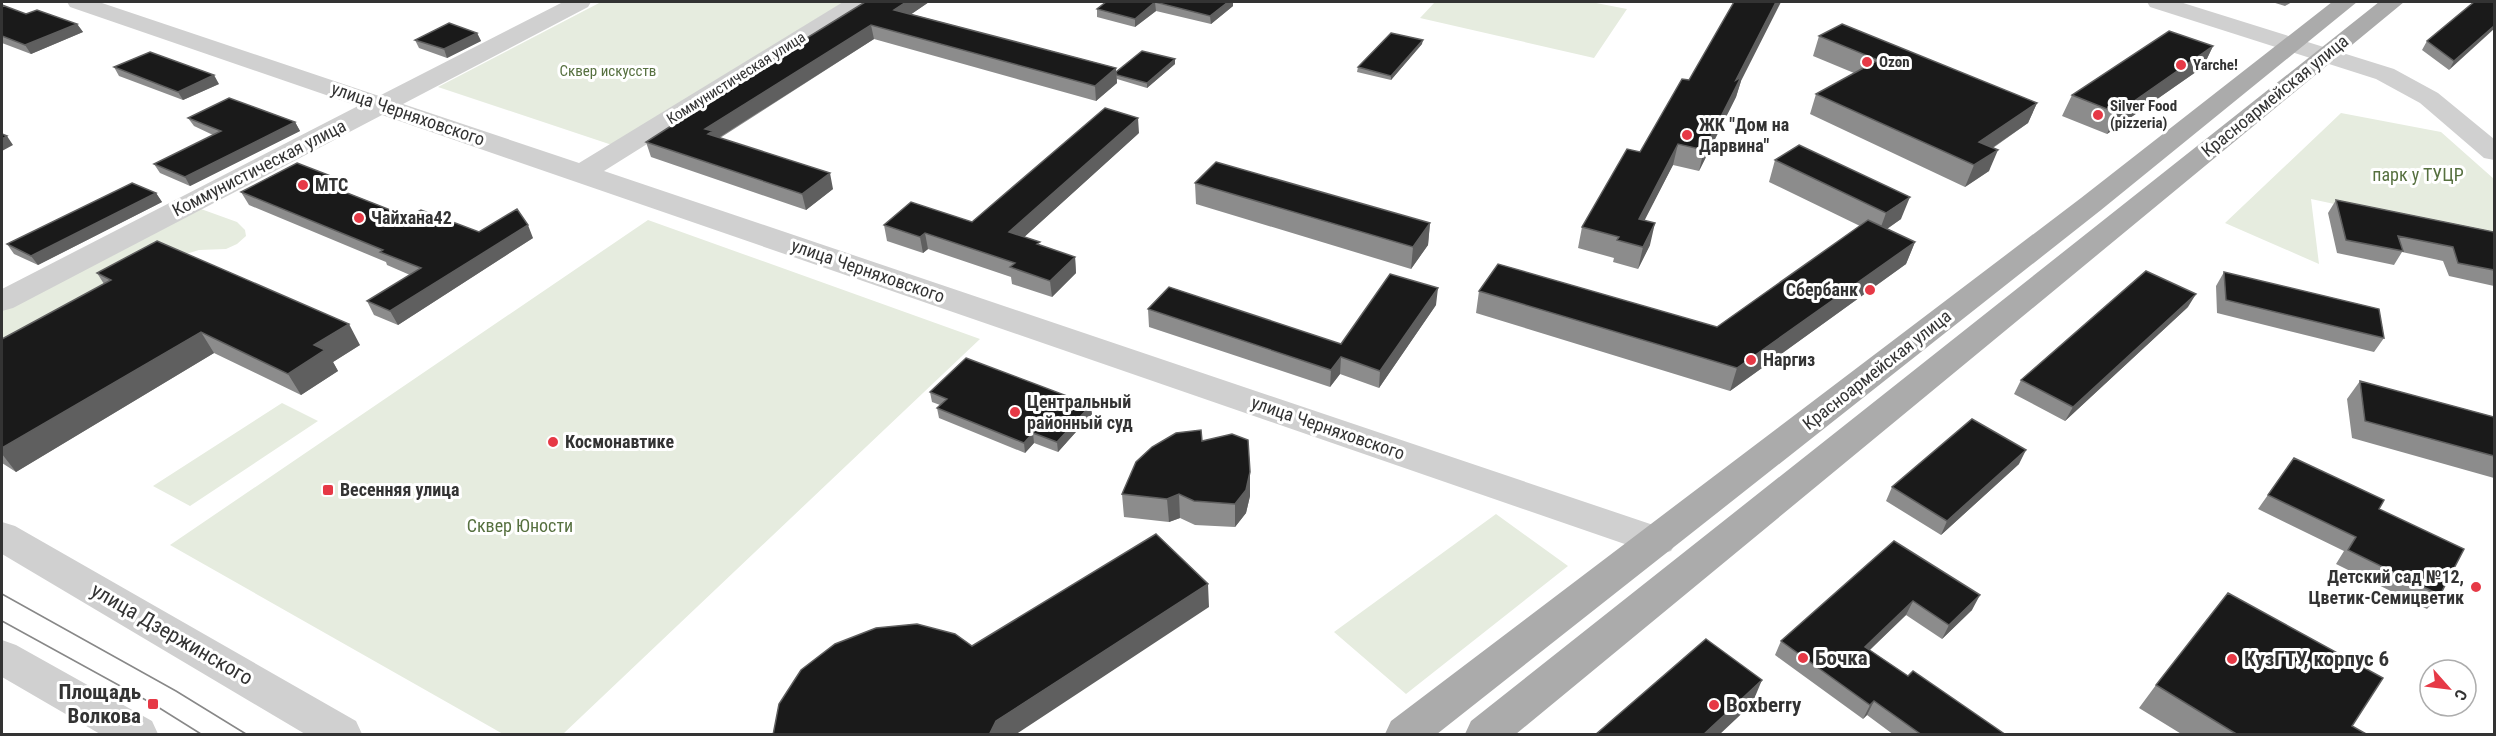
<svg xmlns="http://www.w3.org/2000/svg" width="2496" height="736" font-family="'Roboto Condensed',sans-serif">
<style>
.green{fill:#e6ecdf}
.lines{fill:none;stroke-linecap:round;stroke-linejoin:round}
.minor{fill:#d0d0d0;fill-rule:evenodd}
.major{fill:#ababab;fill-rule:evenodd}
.tram{stroke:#888;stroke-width:1.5}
.wall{fill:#8c8c8c}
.shaded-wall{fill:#5f5f5f}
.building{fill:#1a1a1a;stroke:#5f5f5f;stroke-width:1.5}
.poi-dot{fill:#e63946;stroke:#fff;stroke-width:2}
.labels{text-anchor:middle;stroke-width:6;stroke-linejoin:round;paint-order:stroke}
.far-poi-label{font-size:15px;font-weight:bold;fill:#333;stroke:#fff;text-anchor:start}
.far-park-label{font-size:15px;fill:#56703f;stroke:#fff}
.far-street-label{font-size:15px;fill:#333;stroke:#fff}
.street-label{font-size:18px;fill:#333;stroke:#fff}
.poi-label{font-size:18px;font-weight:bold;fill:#333;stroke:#fff;text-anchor:start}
.park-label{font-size:18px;fill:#56703f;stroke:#fff}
.near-street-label{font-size:21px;fill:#333;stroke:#fff}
.near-poi-label{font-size:21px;font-weight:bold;fill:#333;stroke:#fff;text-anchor:start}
</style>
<rect width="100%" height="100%" fill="#fff"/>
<path class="green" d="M601 2H844L612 145 438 87Z
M1435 2H1591L1627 9 1594 58 1420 18Z
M2341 113 2441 132 2494 179V238L2311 199 2319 264 2225 223Z
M201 209 237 222 245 230 246 236 237 244 226 249 199 250 125 273 2 345V307L179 214Z
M648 220 980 339 563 734H503L170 545Z
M282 403 318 421 190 506 153 486Z
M1496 514 1568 566 1406 694 1334 632Z"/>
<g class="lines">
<path class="minor" d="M67 2H99L379 96 563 2H591L588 7 403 104 579 163 843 2H869L866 7 604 171 1671 531 1677 541 1671 551 1658 555 1645 551 382 115 13 308 2 311V289L358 106 70 7Z
M2147 2H2180L2394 69 2438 93 2494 139V160L2484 158 2420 103 2376 79 2150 7Z
M2 522 15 526 356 721 362 734H305L2 554Z
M2 640 16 645 152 721 158 734H100L2 677Z"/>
<path class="major" d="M2332 2H2357L2101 210 1437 734H1385L1391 721 2081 198Z
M2379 2H2404L1516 734H1465L1471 721Z"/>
<path class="tram" d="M2 594 176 691 246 734
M2 621 153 704 201 734"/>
</g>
<path class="wall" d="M865 2H929L911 14 1116 68V72L1175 64 1147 88 1117 79V83L1096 101 874 39 720 138 833 189 806 210 651 157 646 142 679 121 677 118Z
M1106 2H1233V6L1211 24 1156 11 1135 27 1097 17V9Z
M2272 2H2292L2285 6Z
M2494 2 2449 70 2422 50 2427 41Z
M2 5 26 14 77 24 83 32 31 54 2 43Z
M477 33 481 41 447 58 419 48 415 40Z
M1819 36 2037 103 2028 123 1993 148 1989 171 1965 187 1810 114 1816 94 1854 73 1813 56Z
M1422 44 1391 80 1357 72 1358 67Z
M2213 46 2203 67 2107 134 2062 116 2072 95Z
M114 67 219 84 183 100 119 76Z
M1689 80 1741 81 1736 97 1699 171 1673 165 1644 220 1650 245 1638 269 1613 262 1614 258 1578 248 1582 227 1640 152Z
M188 118 295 122 300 131 190 186 160 173 154 164 213 135 194 126Z
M1139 133 1024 237 1040 246 1075 257 1076 273 1052 297 1012 284 1011 277 928 249 923 253 887 241 884 225 972 222Z
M1775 160 1901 219 1887 229 1915 242 1906 264 1730 391 1476 313 1479 291 1717 327 1860 226 1769 182Z
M331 176 338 189 408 217 479 232 533 238 398 325 374 315 367 301 410 275 387 265 386 262 249 205 241 192Z
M1195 183 1430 223 1428 245 1411 269 1196 204Z
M156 193 162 202 38 265 14 254 7 244Z
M2336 200 2494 232V286L2449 276 2443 261 2402 252 2394 265 2337 253 2328 213Z
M2224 272 2384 338 2374 352 2217 313 2216 286Z
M97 273 360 345 333 362 338 371 301 395 214 353 16 472 2 463V339L104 284Z
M1436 305 1379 388 1340 374 1330 387 1149 327 1148 309 1341 344Z
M2188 307 2065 421 2014 394 2021 380Z
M2360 381 2494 417V478L2352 438 2347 399Z
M930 392 1092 414 1058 452 1034 443 1025 453 939 418 937 408 940 405 932 402Z
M1202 441 1250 496 1246 513 1235 527 1195 525 1180 518 1169 522 1124 517 1122 494Z
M2294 458 2379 509 2440 595 2427 609 2336 564 2344 551 2258 509Z
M2019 464 1941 535 1886 501 1892 487Z
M1894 541 1972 610 1942 639 1906 615 1870 650 1908 676 2006 735H1894L1867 715 1863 719 1775 655 1781 641Z
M2156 685 2352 726 2368 735H2183L2139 708Z"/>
<path class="shaded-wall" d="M906 2H929L897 24 894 10Z
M1155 2 1156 11 1135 27V19Z
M1228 2H1233V6L1211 24 1210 16Z
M1776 2H1781L1741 81 1736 97 1699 171 1704 150 1736 80Z
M77 24 83 32 31 54 25 45Z
M871 25 874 39 715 140 717 146 705 129Z
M2494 26V29L2449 70 2454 61Z
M477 33 481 41 447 58 444 49Z
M1423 40 1422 44 1391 80V76Z
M2213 46 2203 67 2107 134 2117 113Z
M1175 59V64L1147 88V83Z
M1116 68 1117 83 1096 101 1095 86Z
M214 75 219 84 183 100 178 92Z
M2037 103 2028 123 1970 163 1979 142Z
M1138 118 1139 133 1012 248 1009 232Z
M295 122 300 131 190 186 185 177Z
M7 136 13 145 2 151V139Z
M1678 144 1673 165 1634 241 1639 219Z
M1998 150 1989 171 1965 187 1974 165Z
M830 173 833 189 806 210 802 194Z
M331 176 338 189 319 182Z
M156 193 162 202 38 265 31 256Z
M1910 197 1901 219 1878 235 1886 213Z
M1430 223 1428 245 1411 269 1413 247Z
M1655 223 1650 245 1638 269 1643 247Z
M528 225 533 238 398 325 390 311Z
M925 233 928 249 923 253 920 237Z
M1915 242 1906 264 1730 391 1737 368Z
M1075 257 1076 273 1052 297 1050 281Z
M1438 288 1436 305 1379 388 1380 371Z
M2196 294 2188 307 2065 421 2073 407Z
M349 324 360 345 333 362 338 371 301 395 288 374 314 345Z
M201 332 214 353 16 472 2 454V448Z
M1341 357 1340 374 1330 387 1331 370Z
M1091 405 1092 414 1058 452 1057 442Z
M1033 433 1034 443 1025 453 1024 443Z
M2026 450 2019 464 1941 535 1947 521Z
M1250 472V496L1246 513 1235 527V504Z
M1179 494 1180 518 1169 522 1167 499Z
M1208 584 1209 607 1015 735H989L996 721Z
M1980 595 1972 610 1942 639 1949 625Z
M1913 601 1906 615 1858 661 1865 647Z
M1762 680 1752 704 1719 735H1703Z
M1874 701 1867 715 1863 719 1870 705Z"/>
<path class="building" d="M865 2H906L894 10 1116 68 1095 86 871 25 705 129 713 131 708 134 830 173 802 194 646 142 682 119 677 118Z
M1106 2H1228L1210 16 1155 2 1135 19 1097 9Z
M1734 2H1776L1736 80 1741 77 1704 150 1678 144 1639 219 1655 223 1643 247 1617 240 1619 237 1582 227 1627 149 1640 152 1682 79 1689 80Z
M2474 2H2494V26L2454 61 2427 41Z
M2 5 26 14 37 10 77 24 25 45 2 36Z
M449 23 477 33 444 49 415 40Z
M1842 24 2037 103 1979 142 1998 150 1974 165 1816 94 1878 60 1819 36Z
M2169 31 2213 46 2117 113 2072 95Z
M1391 33 1423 40 1391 76 1358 67Z
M1142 51 1175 59 1147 83 1117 75 1116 72Z
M150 52 214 75 178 92 114 67Z
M229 98 295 122 185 177 154 164 221 131 188 118Z
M1105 108 1138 118 1009 232 1040 242 1037 244 1075 257 1050 281 1010 267 1015 263 925 233 920 237 884 225 911 202 972 222Z
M2 134 7 136 2 139Z
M1799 145 1910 197 1886 213 1775 160Z
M1216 162 1430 223 1413 247 1195 183Z
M297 163 331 176 319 182 408 217 421 210 479 232 517 209 528 225 390 311 367 301 421 268 380 252 383 250 241 192Z
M132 183 156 193 31 256 7 244Z
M2336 200 2494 232V270L2458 263 2453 247 2398 236 2403 251 2346 240Z
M1868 220 1915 242 1737 368 1479 291 1498 264 1717 327Z
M157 241 349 324 314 345 325 350 288 374 201 332 2 448V339L111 280 97 273Z
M2146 271 2196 294 2073 407 2021 380Z
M2224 272 2379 309 2384 338 2226 300Z
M1390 274 1438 288 1380 371 1341 357 1331 370 1148 309 1169 287 1341 344Z
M966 358 1091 405 1057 442 1033 433 1024 443 937 408 947 399 930 392Z
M2360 381 2494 417V456L2365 421Z
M1972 419 2026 450 1947 521 1892 487Z
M1201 430 1202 441 1232 434 1248 440 1250 472 1246 490 1235 504 1194 501 1179 494 1167 499 1122 494 1136 462 1152 447 1176 433Z
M2294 458 2384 500 2379 509 2464 549 2440 595 2348 550 2356 537 2268 495Z
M1156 534 1208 584 996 721 989 735H773L779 704 801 670 835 644 876 628 917 624 955 634 972 646Z
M1894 541 1980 595 1949 625 1913 601 1865 647 1908 676 1913 671 2006 735H1922L1874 701 1870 705 1781 641Z
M2228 593 2383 678 2352 726 2368 735H2238L2156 685Z
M1706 639 1762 680 1703 735H1595Z"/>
<g class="poi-dot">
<circle cx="1867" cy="62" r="6"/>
<circle cx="2181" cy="65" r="6"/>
<circle cx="2098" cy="115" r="6"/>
<circle cx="1687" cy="135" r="6"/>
<circle cx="303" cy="185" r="6"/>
<circle cx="359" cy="218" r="6"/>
<circle cx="1870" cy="290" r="6"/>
<circle cx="1751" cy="360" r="6"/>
<circle cx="1015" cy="412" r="6"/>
<circle cx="553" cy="442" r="6"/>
<rect x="322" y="484" width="12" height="12" rx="3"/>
<circle cx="2476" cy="587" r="6"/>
<circle cx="1803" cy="658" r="6"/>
<circle cx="2232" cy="659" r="6"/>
<rect x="147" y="698" width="12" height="12" rx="3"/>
<circle cx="1714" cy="705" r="6"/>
</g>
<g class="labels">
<g class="far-poi-label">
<text x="1879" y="67">Ozon</text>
<text x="2193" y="70">Yarche!</text>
<text x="2110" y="111">Silver Food<tspan x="2110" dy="17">(pizzeria)</tspan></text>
</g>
<g class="far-park-label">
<text x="608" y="76">Сквер искусств</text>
</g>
<g class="far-street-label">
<text transform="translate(736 78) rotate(-32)" y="5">Коммунистическая улица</text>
</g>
<g class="street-label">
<text transform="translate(2275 96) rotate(-39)" y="6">Красноармейская улица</text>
<text transform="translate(408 114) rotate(19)" y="6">улица Черняховского</text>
<text transform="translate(259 168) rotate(-27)" y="6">Коммунистическая улица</text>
<text transform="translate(868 271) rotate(19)" y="6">улица Черняховского</text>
<text transform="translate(1877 370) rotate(-38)" y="6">Красноармейская улица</text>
<text transform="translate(1328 428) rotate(19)" y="6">улица Черняховского</text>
</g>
<g class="poi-label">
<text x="1699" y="131">ЖК "Дом на<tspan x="1699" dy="21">Дарвина"</tspan></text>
<text x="315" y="191">МТС</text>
<text x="371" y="224">Чайхана42</text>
<text x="1858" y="296" text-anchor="end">Сбербанк</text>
<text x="1763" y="366">Наргиз</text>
<text x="1027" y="408">Центральный<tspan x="1027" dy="21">районный суд</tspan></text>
<text x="565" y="448">Космонавтике</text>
<text x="340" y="496">Весенняя улица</text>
<text x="2464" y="583" text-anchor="end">Детский сад №12,<tspan x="2464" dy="21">Цветик-Семицветик</tspan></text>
</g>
<g class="park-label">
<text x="2418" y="181">парк у ТУЦР</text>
<text x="520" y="532">Сквер Юности</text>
</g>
<g class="near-street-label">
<text transform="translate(172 634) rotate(30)" y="7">улица Дзержинского</text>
</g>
<g class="near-poi-label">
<text x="1815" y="665">Бочка</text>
<text x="2244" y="666">КузГТУ, корпус 6</text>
<text x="141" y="699" text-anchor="end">Площадь<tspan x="141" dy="24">Волкова</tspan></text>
<text x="1726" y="712">Boxberry</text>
</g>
</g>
<rect width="2496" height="736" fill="none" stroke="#333333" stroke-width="6"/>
<g transform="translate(2448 688) rotate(118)"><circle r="28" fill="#ffffff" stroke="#adadad" stroke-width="1.5"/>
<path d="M0-4.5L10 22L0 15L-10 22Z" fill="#e63946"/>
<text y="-9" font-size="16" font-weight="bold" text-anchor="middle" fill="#333333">С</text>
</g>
</svg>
